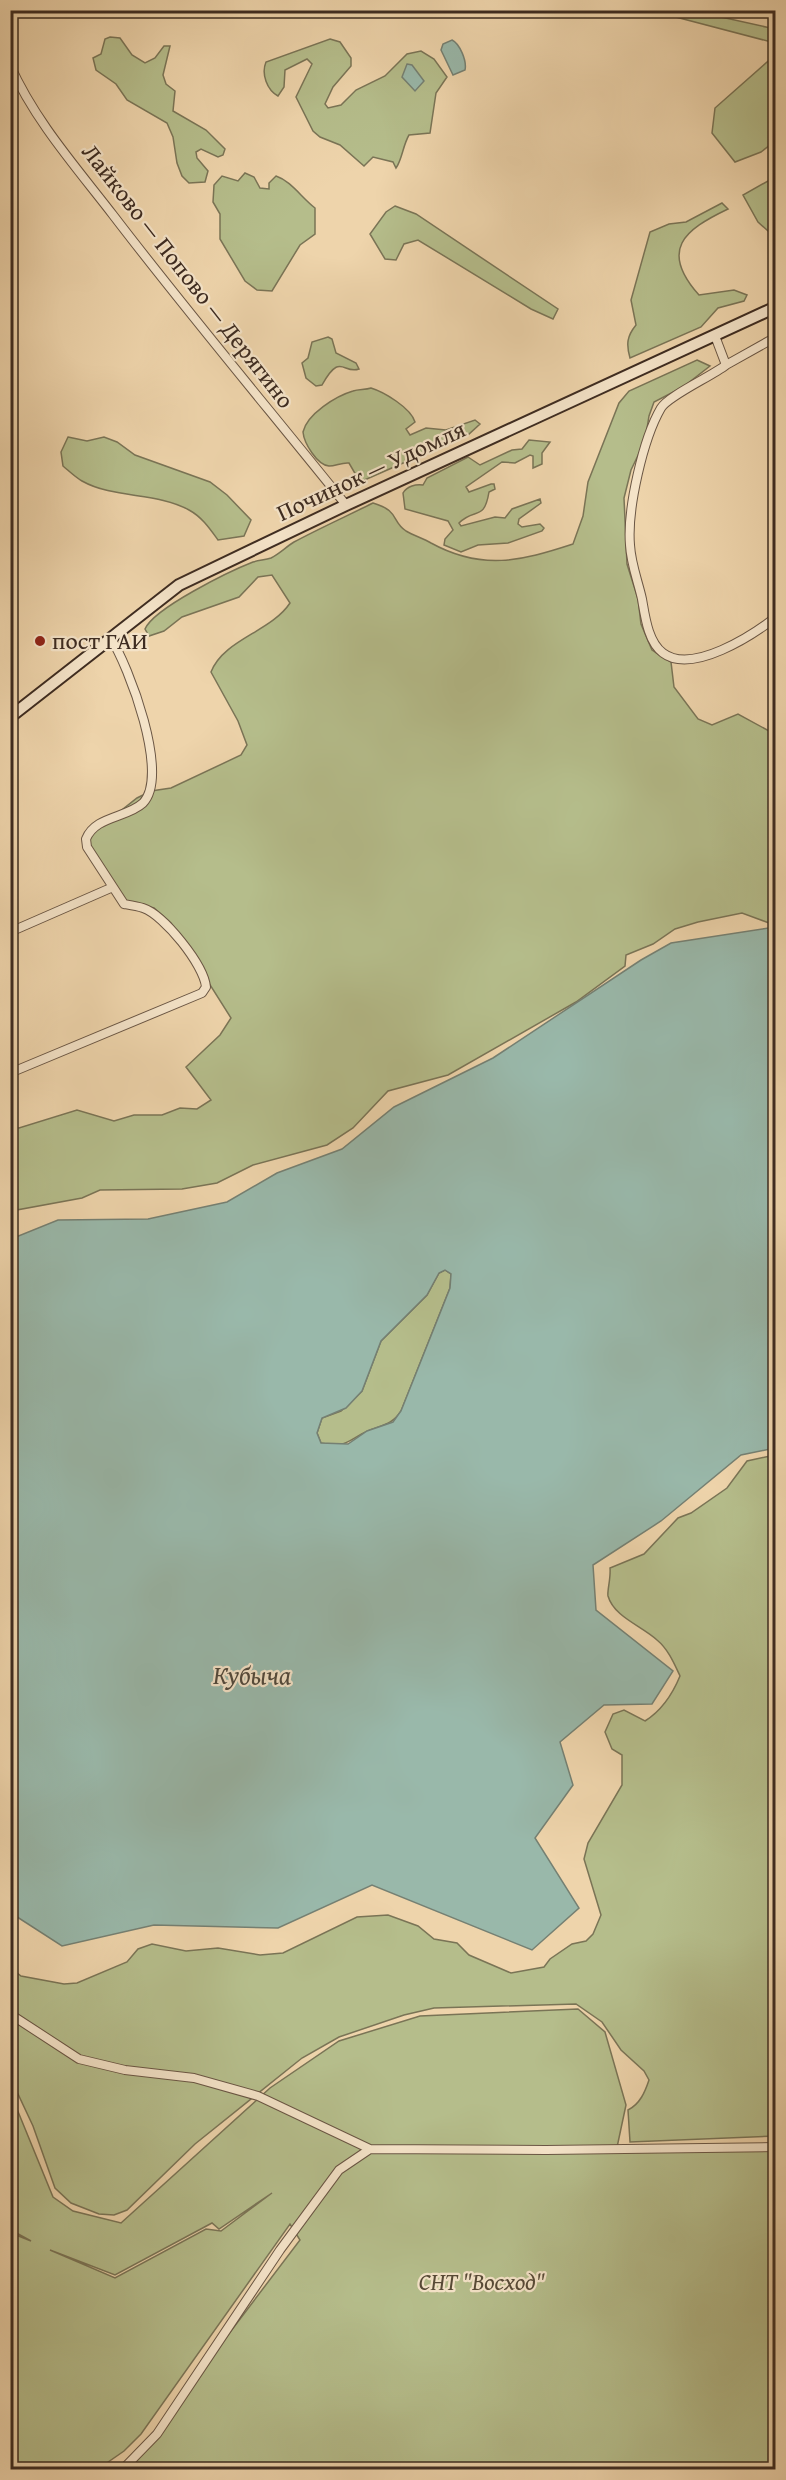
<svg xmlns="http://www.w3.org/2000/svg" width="786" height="2480" font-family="'Gentium Book Plus',serif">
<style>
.green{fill:#b5bd8b;stroke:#7a7456;stroke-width:1.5;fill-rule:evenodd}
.water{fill:#99b8aa;stroke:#758073;stroke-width:1.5;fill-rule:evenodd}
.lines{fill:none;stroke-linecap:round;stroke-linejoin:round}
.minor-casing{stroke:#6a5644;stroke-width:10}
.secondary-casing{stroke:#3e2c21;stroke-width:14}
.minor{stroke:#f4e3c8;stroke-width:8}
.secondary{stroke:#f4e3c8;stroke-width:10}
.poi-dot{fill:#8f2418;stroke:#f4e3c8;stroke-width:2}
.labels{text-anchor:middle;stroke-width:4.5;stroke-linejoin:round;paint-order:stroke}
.street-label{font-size:24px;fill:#3e2c21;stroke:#f4e3c8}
.poi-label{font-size:24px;fill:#3e2c21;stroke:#f4e3c8;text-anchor:start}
.park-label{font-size:24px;font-style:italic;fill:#564936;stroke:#f4e3c8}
.water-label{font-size:26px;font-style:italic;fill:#50483c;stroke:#f4e3c8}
</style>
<rect width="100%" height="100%" fill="#eed4ab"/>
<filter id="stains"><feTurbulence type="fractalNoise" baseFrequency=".00333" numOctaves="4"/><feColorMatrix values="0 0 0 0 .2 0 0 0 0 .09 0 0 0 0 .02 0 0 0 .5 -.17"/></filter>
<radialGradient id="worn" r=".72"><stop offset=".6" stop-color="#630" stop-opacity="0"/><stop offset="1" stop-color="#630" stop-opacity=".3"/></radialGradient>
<path class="green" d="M670 11H694L775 29V43L668 15Z
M110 37 120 38 132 55 145 63 155 58 164 46H170L163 75 166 84 175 91 173 111 206 130 225 149 223 155 218 157 201 149 196 152 197 158 208 171 205 182 189 183 182 176 177 163 173 137 167 123 127 100 116 84 96 70 93 58 101 54 105 39Z
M330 39 340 42 351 58V66L333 87 325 104 328 108 341 105 356 90 385 76 407 54 421 51 434 59 447 77 436 93 430 133 409 135C403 145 402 160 396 168L393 162 373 157 364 166 340 145 320 137 313 131 296 97 312 64 307 59 285 70 284 87 278 96C267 90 261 74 266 62Z
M775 55V141L761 152 735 162 712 133 715 108Z
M245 173 254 177 260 188 269 189V183L276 176C291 181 301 197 315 208V234L300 245 272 291 257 290 245 281 220 239V214L213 202 214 185 222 176 238 181Z
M775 177V229L768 231 758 222 743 195Z
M722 203 728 209C684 230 659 250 699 295L734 290 747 295 744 301 718 308 701 327 630 358C626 344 627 336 636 325L631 300 650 232 669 224 686 222Z
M395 206 416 214 558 309 553 319 531 309 418 240 404 244 396 260 385 259 370 234 386 212Z
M328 337 332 339 336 353 356 363 359 369C343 375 341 351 322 385L316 386 306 378 302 363 308 358 312 342Z
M697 360 710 366 683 387 654 402 649 416 645 441 631 470 624 498 627 564 638 599 641 624 652 650 671 662 674 687 698 719 712 725 738 714 769 731 775 732V922L769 923 742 913 698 922 675 929 653 944 626 955 625 966 576 1002 448 1075 388 1091 353 1128 327 1145 253 1165 217 1183 182 1189 100 1190 82 1198 11 1211 10 1127 19 1128 77 1110 114 1121 134 1115H162L180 1108 197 1109 211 1100 186 1067 220 1035 231 1018 171 923 154 908 121 900 90 847 89 836 137 798 151 791 171 788 241 755 247 745 238 721 211 672C224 639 271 632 290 603L272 575 258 577 239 597 182 617 164 631 149 636 145 629C154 608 230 571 253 562 259 560 265 560 271 558 279 554 286 547 294 542 320 528 347 516 373 503 400 511 391 521 406 531 414 536 423 538 431 543 482 571 521 561 573 544L583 516 588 482 619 403 629 391Z
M371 388C384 392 411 408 415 422L406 429 410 435 426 428 446 430 475 420 480 424 469 434 360 482 349 463C342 462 336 466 329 466 317 465 304 443 303 432 307 414 336 396 353 391 359 389 365 390 371 388Z
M68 437 87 441 104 437 117 442 135 455 210 482 227 495 251 520 244 536 218 540C210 529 202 517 189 510 157 492 114 499 82 481 75 477 69 471 63 466L61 452Z
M529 440 550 442 542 453V464L533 468V456L530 455 515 463 502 462 466 487 469 492 491 484H494L495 489 489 492C484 522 475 507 459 523L461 526 495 517 505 518 512 509 540 499 541 503 519 519 518 524 522 527 540 524 544 528 542 531 508 543 478 545 461 552 444 545 445 539 453 530 448 521 405 509 403 493C407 486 416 484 423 485L427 478 468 457 480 465 512 450 522 449Z
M445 1270 451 1274 450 1288 401 1411C393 1424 383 1425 370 1430 348 1439 348 1449 321 1443L317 1433 322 1418 341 1411 362 1391 381 1341 427 1295 439 1273Z
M775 1455V2136L630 2142 628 2110C640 2104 645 2092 649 2080L644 2071 621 2050 602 2022 576 2004 434 2008 404 2015 339 2037 302 2058 195 2144 127 2210 114 2215 99 2214 71 2203 55 2188 33 2126 11 2079V1968L21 1976 64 1984 77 1983 127 1962 138 1949 152 1944 186 1951 218 1948 260 1955 283 1953 357 1917 388 1915 418 1926 434 1939 457 1943 469 1955 511 1973 544 1967 550 1959 572 1944 586 1941 593 1934 601 1915 584 1859 588 1843 622 1785V1755L612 1749 605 1732 613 1714 624 1710 645 1721C661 1711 673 1693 680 1676 674 1663 668 1649 657 1640 642 1626 614 1617 608 1596 607 1591 611 1578 610 1568L644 1554 678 1518 691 1513 727 1488 747 1461Z
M578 2009 605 2032 626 2105 616 2152 775 2149V2469H126L300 2240 290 2224 141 2434 124 2451 98 2469H11V2233L31 2241 11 2230 10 2092 53 2197 73 2211 121 2223 270 2088 339 2041 420 2016ZM272 2193 221 2231 206 2229 115 2278 50 2250 115 2275 212 2223 219 2229Z"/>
<path class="water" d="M452 40C460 44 467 61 465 70L453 75 441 50 443 44Z
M407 64 412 65 424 81 415 91 402 77Z
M775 927V1448L741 1455 661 1521 593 1565 596 1610 673 1671 652 1704 604 1705 560 1742 573 1785 535 1838 579 1908 532 1950 372 1885 278 1928 154 1925 62 1946 11 1913V1239L58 1220 148 1219 227 1202 277 1173 342 1149 394 1107 493 1058 641 960 671 943ZM445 1270 451 1274 450 1288 401 1411 393 1422 367 1431 348 1444 321 1443 317 1433 322 1418 346 1408 362 1391 381 1341 427 1295 439 1273Z"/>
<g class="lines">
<g class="minor-casing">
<path id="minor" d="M10 65C35 121 76 167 113 215 188 313 268 408 346 505
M715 336 726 365 776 337
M726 365C712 376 668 396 661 408 643 439 627 509 630 545 631 564 638 581 642 599 645 616 648 642 663 653 692 675 753 635 776 617
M10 932 113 887
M10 1073 202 993 206 987C204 965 164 915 143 908 137 906 130 905 124 904L87 847 86 839C95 816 127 818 143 803 170 775 129 666 110 637
M10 2014 79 2059 125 2070 194 2078 258 2096 370 2149
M122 2470 157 2434 280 2250 339 2170 370 2149 546 2150 776 2147"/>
</g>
<g class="secondary-casing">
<path id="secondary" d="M10 717 179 585 346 505 776 307"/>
</g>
<use href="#minor" class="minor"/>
<use href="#secondary" class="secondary"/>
</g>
<circle class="poi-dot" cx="40" cy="641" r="6"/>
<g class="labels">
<g class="street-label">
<text transform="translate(188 276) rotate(52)" y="8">Лайково — Попово — Дерягино</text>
<text transform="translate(371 471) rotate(-25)" y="8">Починок — Удомля</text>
</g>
<g class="poi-label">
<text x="52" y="649">пост ГАИ</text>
</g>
<g class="park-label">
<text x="482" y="2290">СНТ "Восход"</text>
</g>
<g class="water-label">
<text x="252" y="1684">Кубыча</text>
</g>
</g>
<rect width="786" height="2480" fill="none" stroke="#eed4ab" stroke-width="36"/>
<rect x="12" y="12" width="762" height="2456" fill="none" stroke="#3e2c21" stroke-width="3"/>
<rect x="18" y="18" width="750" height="2444" fill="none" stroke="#3e2c21" stroke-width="1.5"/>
<rect width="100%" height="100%" filter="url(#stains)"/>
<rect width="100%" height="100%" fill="url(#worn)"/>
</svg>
